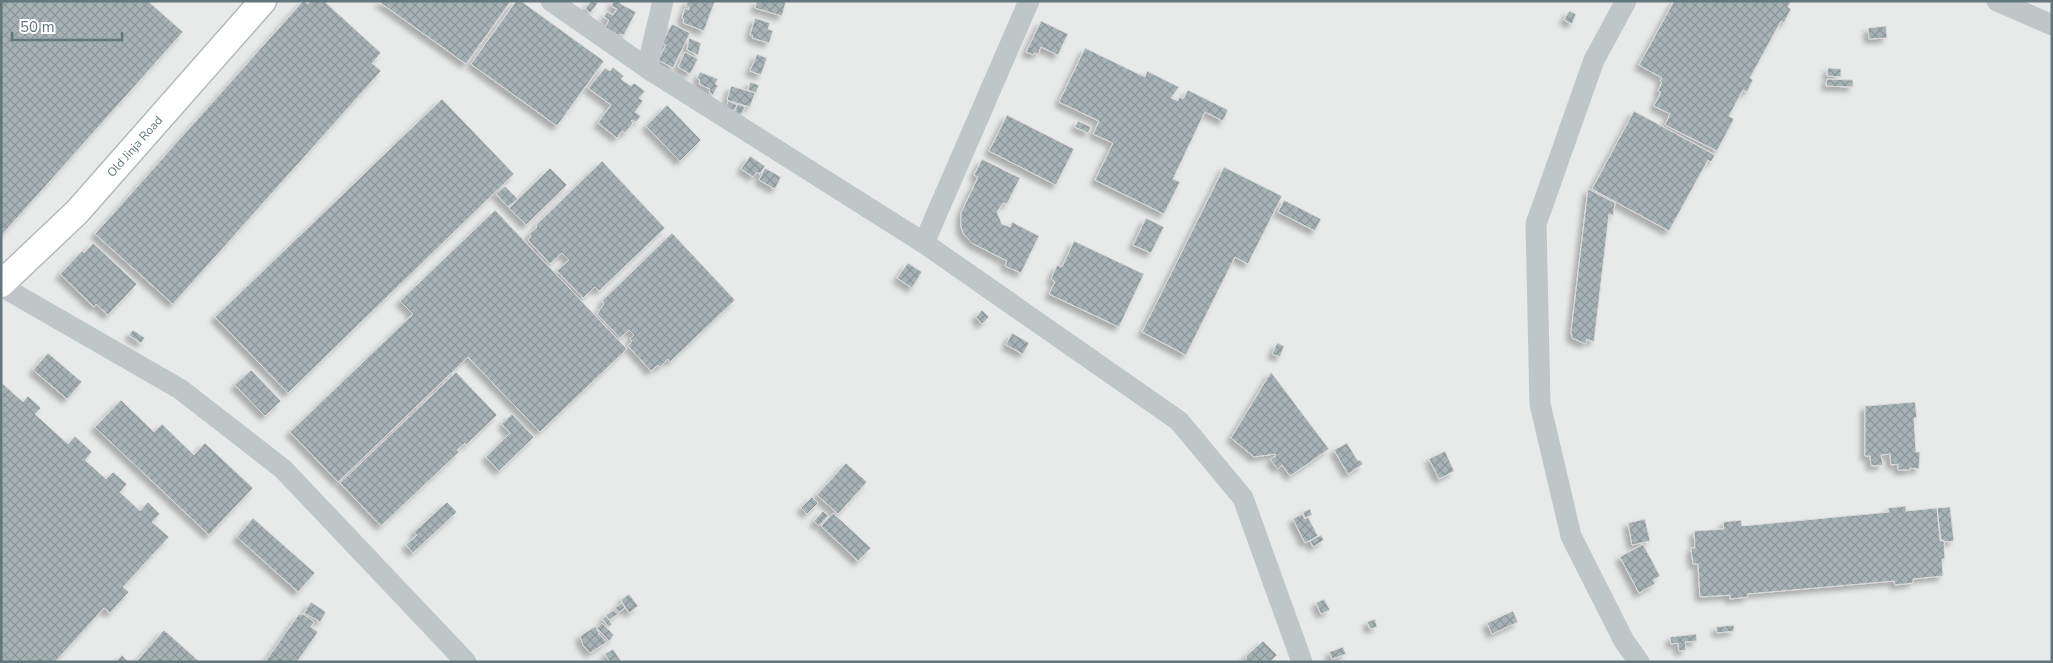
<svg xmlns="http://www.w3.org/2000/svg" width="2053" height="663" font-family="'Nunito Sans',sans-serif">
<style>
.built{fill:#e8e9e9}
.building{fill:url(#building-cross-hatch);stroke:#dcdbda;filter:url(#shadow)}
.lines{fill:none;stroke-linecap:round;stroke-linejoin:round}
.major-casing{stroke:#b3babc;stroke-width:29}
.minor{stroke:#bfc6c8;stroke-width:21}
.major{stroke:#fff;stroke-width:26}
.labels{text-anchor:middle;stroke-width:5;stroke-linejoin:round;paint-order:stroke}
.street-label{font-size:12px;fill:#61777c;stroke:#fff}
</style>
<defs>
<pattern id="building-cross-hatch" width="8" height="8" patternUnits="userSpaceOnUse" patternTransform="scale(1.25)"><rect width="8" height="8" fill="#a6b2b5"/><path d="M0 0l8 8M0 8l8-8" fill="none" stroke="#8b9698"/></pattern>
<filter id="shadow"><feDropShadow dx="-4.5" dy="4.5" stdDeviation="2.5" flood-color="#0004"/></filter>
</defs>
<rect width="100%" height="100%" fill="#faf9f8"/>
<path class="built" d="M1 1H2052V662H1Z"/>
<path class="building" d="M1 1H148L183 32 1 236Z
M303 1 308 4 311 1H324L381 53 372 63 381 71 173 304 95 234Z
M378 1H511L466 64Z
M516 1H521L604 61 557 126 471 64Z
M591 1 598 3 590 13 585 9Z
M614 1H619L621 4 636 12 624 35 621 34 620 36 605 28 609 20 604 17 607 12 613 15 617 9 611 6Z
M688 1H715L704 31 683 23 684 19 682 18 685 8 689 10V7L686 6Z
M757 1H786L782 16 755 8Z
M1674 1H1791L1788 7 1791 9 1784 23 1781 21 1750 78 1753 80 1747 92 1743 90 1729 116 1734 119 1717 151 1665 125 1670 114 1654 106 1661 92 1658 91 1662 82 1660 81 1662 78 1639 65Z
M1569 11 1576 14 1572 24 1564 20Z
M755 18 770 23 768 29 773 31 769 43 752 38 753 36 750 35Z
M1041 21 1068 34 1058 55 1041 47 1038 54 1034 53 1033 55 1026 52Z
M672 24 690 33 673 68 658 60 666 45 662 43Z
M1886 26 1887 38 1869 39 1868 28Z
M689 38 701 43 698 55 687 50Z
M1085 48 1145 77 1147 71 1179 87 1171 98 1178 101 1179 97 1183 99 1188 90 1228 110 1223 121 1205 112 1173 179 1180 182 1164 214 1095 180 1113 143 1093 134 1099 121 1059 102Z
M685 52 698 59 690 74 678 67Z
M757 54 767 58 761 75 750 71Z
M613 67 624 76 621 79 631 86 634 83 645 91 639 98 643 101 635 112 641 116 636 122 632 120 631 121 633 123 625 133 622 131 617 138 598 123 611 105 588 88 605 68 610 71Z
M1828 68 1841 69V77L1827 76Z
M700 72 718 79 715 84 718 85 713 95 709 92 710 89 699 84 700 80 697 78Z
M1827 79 1853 80V87L1826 86Z
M750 82 759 85 756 93 748 90Z
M731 86 755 93 750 107 727 100Z
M442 99 514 174 288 393 215 317Z
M728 101 737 105 734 111 726 107Z
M738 104 745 107 741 115 734 112Z
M667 105 701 140 680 161 646 126Z
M1634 111 1715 155 1711 162 1708 160 1669 231 1592 189Z
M1007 115 1074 149 1056 185 989 151Z
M1078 121 1091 127 1088 133 1075 127Z
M750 156 765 166 760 174 757 172 753 177 741 169Z
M982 159 1020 178 1007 204 1003 203 997 212 1002 224 1010 227 1012 222 1039 236 1021 273 1005 266 1007 261 972 243 963 233 961 227V213L978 177 974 175Z
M602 161 665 228 599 291 595 287 583 298 557 271 569 260 562 253 550 264 528 240 531 236 529 234 537 227 536 225Z
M1224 167 1282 196 1248 264 1235 257 1186 355 1142 332Z
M550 168 567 185 526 225 509 208Z
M765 168 781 177 775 189 759 180Z
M505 186 518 199 508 207 496 194Z
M1588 189 1615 203 1613 216 1609 214 1594 342 1587 339 1586 344 1572 338 1571 332Z
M1284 200 1321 219 1315 231 1278 212Z
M495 210 627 349 540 432 468 357 338 482 290 432 413 314 400 301Z
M1146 218 1164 227 1151 253 1133 245Z
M672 233 735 300 670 362 668 359 660 367 658 365 651 371 628 346 632 341 630 339 634 335 629 330 620 338 597 314 604 304 602 301Z
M1074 241 1144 274 1119 327 1049 294 1055 282 1051 279 1057 265 1062 267Z
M93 243 137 284 108 315 96 304 94 307 60 274 82 251 84 253Z
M908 263 922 272 912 288 897 278Z
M982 310 989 317 982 324 976 317Z
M133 330 145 338 141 343 129 335Z
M1012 333 1029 343 1023 354 1006 345Z
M1277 343 1284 346 1280 357 1272 354Z
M48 353 82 382 67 399 33 370Z
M251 370 281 401 265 416 235 385Z
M456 372 497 415 466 445 465 443 457 450 459 452 381 526 340 483Z
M1271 372 1329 449 1290 476 1282 465 1278 469 1270 459 1276 456 1275 454 1254 457 1231 438Z
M2 383 23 402 28 396 41 408 35 414 68 444 75 436 92 452 85 460 106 479 113 472 127 484 120 492 140 511 148 502 160 514 152 522 169 537 123 587 129 592 110 613 104 608 55 662H1Z
M121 400 154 432 162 424 194 455 205 443 253 488 209 535 95 427Z
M1915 402 1917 418H1914L1916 452H1920L1919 469 1910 468V470H1898V464L1891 465 1890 454 1881 455 1883 465 1871 466 1870 456H1865V406Z
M512 414 534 437 499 471 486 457 510 433 502 424Z
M1347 443 1358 461 1360 460 1363 464 1348 474 1334 450Z
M1445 451 1454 471 1439 479 1429 459Z
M846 463 867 482 838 514 817 495Z
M812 497 818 503 807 514 801 508Z
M447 502 457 512 413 553 406 545 417 535 414 532Z
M1906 506V511L1937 508 1940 541H1944L1945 559H1942L1943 576 1913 579V583L1895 585 1894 581 1747 594 1748 597 1730 599V595L1700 597 1698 564H1693L1691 548H1695L1694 531 1724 529 1723 522 1741 520 1742 526 1889 512 1888 508Z
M1950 507 1954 541 1944 542V540H1941L1937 508Z
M1310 509 1312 515 1305 518 1303 512Z
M823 511 828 516 819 526 814 521Z
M833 513 871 548 858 561 821 526Z
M1302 514 1305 519 1308 517 1318 536 1305 543 1293 519Z
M253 518 315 573 298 592 237 537Z
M1645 519 1650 541 1632 545 1628 523Z
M1321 535 1324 540 1313 547 1310 541Z
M1643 544 1660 576 1653 580 1655 584 1639 593 1620 557Z
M629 594 638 606 629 613 621 600Z
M1324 599 1330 610 1321 614 1316 603Z
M311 602 326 612 320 622 304 613Z
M622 603 625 608 619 612 615 608Z
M614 610 618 614 609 620 606 615Z
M1513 611 1518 622 1492 634 1487 623Z
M299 614 301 615 303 614 314 622 311 627 318 632 297 662H265Z
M606 616 612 624 609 627 602 619Z
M1375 619 1377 627 1370 629 1367 622Z
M602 623 614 635 609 641 597 628Z
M1734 625V631L1717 633 1716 627Z
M596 626 599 634 607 642 590 653 583 645 580 636Z
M164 630 200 662H136Z
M1696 634 1697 641 1685 642 1686 650 1679 651 1678 643 1671 644 1670 637Z
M1263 641 1277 655 1270 662H1243L1247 658 1246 656Z
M1343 647 1346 654 1332 659 1329 652Z
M613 649 621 661 619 662H610L605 654Z
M122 655 129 662H116Z"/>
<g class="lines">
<g class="major-casing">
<g id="major">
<path id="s1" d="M1 284 77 212 263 1"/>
</g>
</g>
<path class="minor" d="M551 1 647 68 924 243 1179 421 1243 498 1302 662
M1626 1 1594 60 1536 224 1540 404 1571 536 1624 641 1639 662
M1997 1 2052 25
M647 68 663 1
M924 243 1029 1
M1 286 180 389 283 469 466 662"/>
<use href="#major" class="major"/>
</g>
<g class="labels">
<g class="street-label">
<text dy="4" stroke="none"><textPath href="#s1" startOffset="192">Old Jinja Road</textPath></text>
</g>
</g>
<rect width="2053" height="663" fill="none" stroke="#61777c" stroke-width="5"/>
<path d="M12 32v8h110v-8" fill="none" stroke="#61777c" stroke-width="2.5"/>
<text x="20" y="32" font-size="15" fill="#61777c" stroke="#ffffff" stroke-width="4" paint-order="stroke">50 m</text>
</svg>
